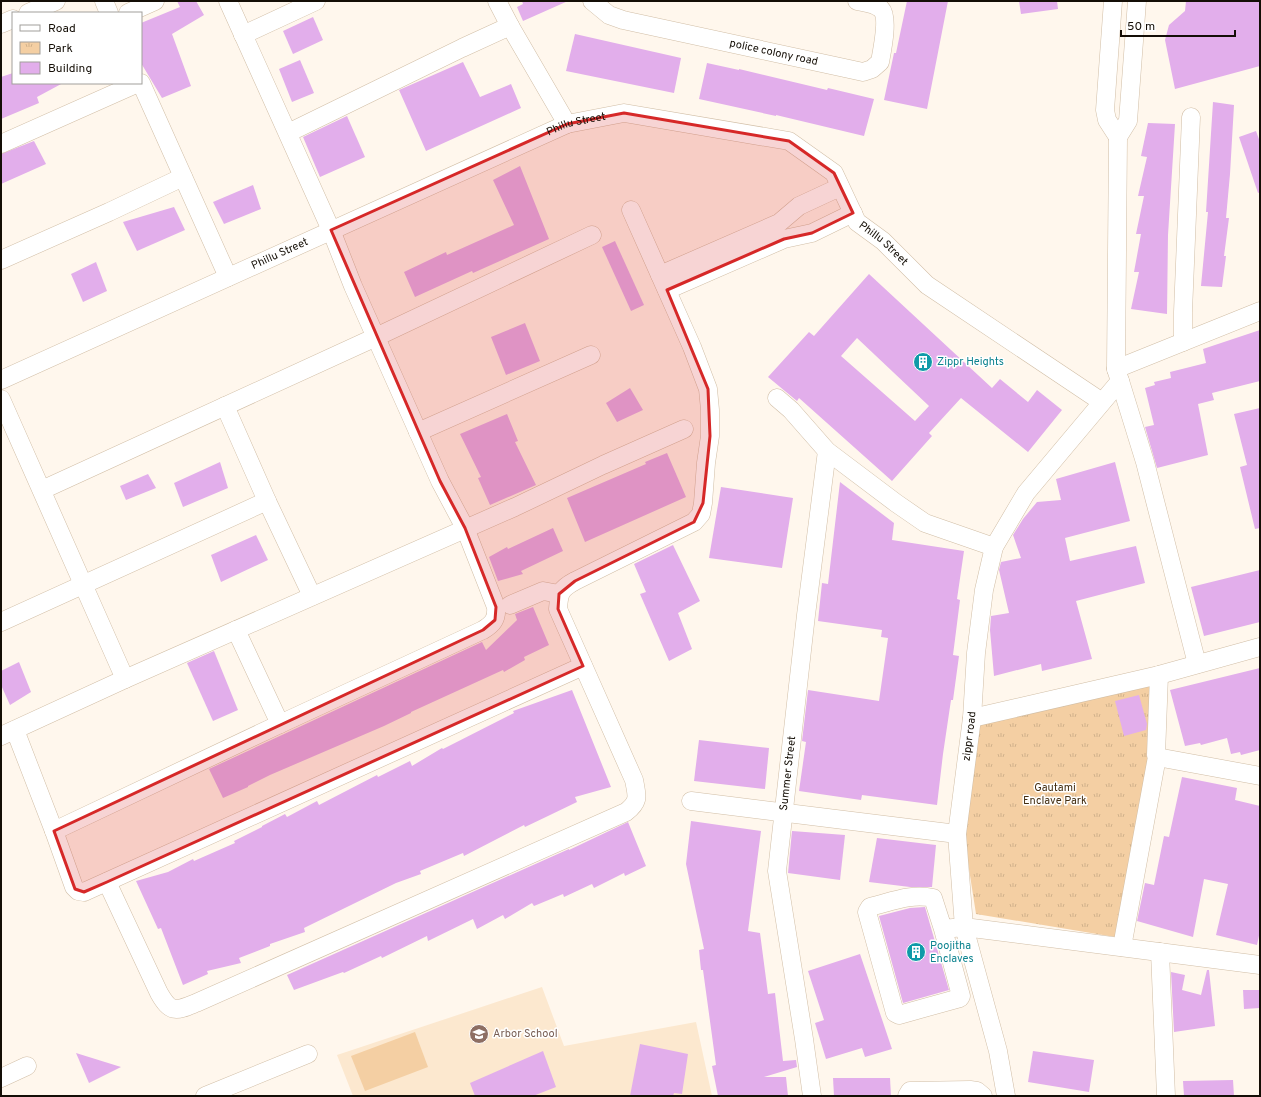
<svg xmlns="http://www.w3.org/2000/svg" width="1261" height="1097" viewBox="0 0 1261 1097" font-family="Overpass,sans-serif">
<defs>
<pattern id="park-tufts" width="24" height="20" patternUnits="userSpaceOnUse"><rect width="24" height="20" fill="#f4cfa3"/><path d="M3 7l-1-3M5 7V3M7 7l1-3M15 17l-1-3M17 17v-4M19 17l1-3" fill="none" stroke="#d0b18b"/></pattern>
</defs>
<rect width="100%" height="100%" fill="#fff7ed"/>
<polygon fill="#fce8cf" points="542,987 564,1046 696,1022 712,1096 353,1096 337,1055"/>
<polygon fill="url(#park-tufts)" points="1153,684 1150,754 1115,937 976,914 964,837 977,723"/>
<polygon fill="#f4cfa3" points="415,1032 428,1067 365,1091 351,1056"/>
<g fill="#e2aeeb" fill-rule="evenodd">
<polygon points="177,1 196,1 204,15 172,34 191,86 162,98 141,63 141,23 180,7"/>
<polygon points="522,1 568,1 523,21 517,7 523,4"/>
<polygon points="907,1 948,1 927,109 884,100 894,53 896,53"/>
<polygon points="1019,1 1057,1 1058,9 1021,14"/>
<polygon points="1186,1 1260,1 1260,66 1175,89 1165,40 1169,25 1185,11"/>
<polygon points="313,17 323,40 293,54 283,31"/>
<polygon points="575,34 681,58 674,93 566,71"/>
<polygon points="300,60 314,93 292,102 279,69"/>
<polygon points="463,62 480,97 511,84 521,108 426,151 399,90"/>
<polygon points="707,63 739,70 739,69 827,90 828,88 874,99 864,136 776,115 776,116 699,99"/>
<polygon points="13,73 13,83 63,83 37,97 39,103 1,119 1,77"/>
<polygon points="1213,102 1234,105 1230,174 1226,218 1229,218 1224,256 1226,256 1222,287 1201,286 1208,212 1206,212"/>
<polygon points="347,116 365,157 320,177 303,137"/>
<polygon points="1148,123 1175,124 1168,235 1167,314 1131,309 1139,272 1134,272 1141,234 1136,234 1144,196 1138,196 1147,157 1141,156"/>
<polygon points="1256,131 1260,142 1260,192 1258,193 1239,137"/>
<polygon points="34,141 46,164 1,184 1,154"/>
<polygon points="520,166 549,239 473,273 472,271 415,297 404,272 446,252 447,255 514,225 493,180"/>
<polygon points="253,185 261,209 224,224 213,202"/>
<polygon points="174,207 185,230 137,251 123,222"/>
<polygon points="615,241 644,305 631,311 602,247"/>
<polygon points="96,262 107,291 83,302 71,274"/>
<path d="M869 274 992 388 1000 379 1028 402 1037 390 1062 410 1028 452 961 398 929 433 932 436 892 481 799 398 797 401 768 377 809 332 814 336ZM857 338 929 406 915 421 841 356Z"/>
<polygon points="525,323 540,361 506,375 491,337"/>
<polygon points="1260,330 1260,381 1212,393 1214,400 1198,404 1208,455 1157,468 1145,427 1154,425 1145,388 1155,385 1154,382 1171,378 1170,372 1206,363 1203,349"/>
<polygon points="630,388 643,410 617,422 606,403"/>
<polygon points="1260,408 1260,528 1255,529 1240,467 1247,465 1234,414"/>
<polygon points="507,414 518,441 515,442 536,485 490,505 478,478 481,477 460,434"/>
<polygon points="667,453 686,497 585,542 567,498 646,464 645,462"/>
<polygon points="220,462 228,488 183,507 174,483"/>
<polygon points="1115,462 1130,521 1065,538 1070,561 1136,546 1145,583 1076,601 1092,659 1042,671 1041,664 994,676 990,630 991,616 1009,613 999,570 1001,562 1021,558 1013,535 1023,519 1037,502 1061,500 1056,479"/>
<polygon points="148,474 156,488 126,500 120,486"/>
<polygon points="840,482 894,523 892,540 964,551 957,599 960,600 953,655 959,656 953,700 951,700 943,754 937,805 862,795 861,800 799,791 806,742 802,741 808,690 879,701 888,638 881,637 882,630 818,621 822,583 828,584"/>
<polygon points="721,487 793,498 782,568 709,558"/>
<polygon points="553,528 563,551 521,571 523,574 498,581 489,557 507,547 508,549"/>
<polygon points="256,535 268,560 221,582 211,555"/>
<polygon points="673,545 700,601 678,613 692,649 669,661 640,594 646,592 634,564"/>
<polygon points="1260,570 1260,622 1204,636 1191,587"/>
<polygon points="533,607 549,645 524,657 525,660 504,672 503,670 411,712 411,713 384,726 270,775 248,786 248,787 223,798 209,769 482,642 486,650 517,620 515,614"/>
<polygon points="214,651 238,710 213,721 187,663"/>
<polygon points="19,662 31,692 10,705 1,685 1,671"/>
<polygon points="1260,668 1260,750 1241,755 1240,752 1231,754 1227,738 1201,745 1200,743 1185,746 1170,690"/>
<polygon points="572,690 611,787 575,797 577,802 548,816 525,827 524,825 464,856 463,853 420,871 421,874 396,883 304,928 305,932 270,944 270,946 239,958 241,963 207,971 208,974 183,985 161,928 158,929 136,881 168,872 193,859 194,861 235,843 234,841 262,827 262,826 285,814 287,817 317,801 319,805 377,775 378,777 410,761 412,766 442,748 443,749 514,713 513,711"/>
<polygon points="1139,695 1147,724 1146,730 1124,736 1115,701"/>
<polygon points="699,740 769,748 765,789 694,781"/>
<polygon points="1182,777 1237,788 1235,800 1260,806 1260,931 1257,945 1216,935 1228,884 1204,879 1193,937 1137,921 1145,883 1154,885 1164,836 1169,837"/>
<polygon points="691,821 761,831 748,931 760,933 768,994 775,993 783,1061 796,1060 797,1067 764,1077 786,1077 788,1096 718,1096 712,1066 716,1065 703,970 701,970 699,950 704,949 686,864"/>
<polygon points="628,822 646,866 625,876 624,873 594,888 592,884 564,897 563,894 534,906 532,903 505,919 503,915 477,929 473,919 428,941 427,936 382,958 381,956 344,973 343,972 294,990 287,975 569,849 569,850"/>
<polygon points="792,831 845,835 840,880 788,873"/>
<polygon points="877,838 936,845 932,887 910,887 869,882"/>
<polygon points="925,907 949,990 903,1003 879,916 910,908"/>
<polygon points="860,954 892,1049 865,1057 862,1048 826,1059 815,1023 824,1020 808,971"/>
<polygon points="1207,970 1209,970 1215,1026 1174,1032 1171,972 1185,975 1182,990 1201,995"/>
<polygon points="1243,990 1260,990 1260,1008 1244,1009"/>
<polygon points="640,1044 688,1054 682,1094 674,1093 673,1096 630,1096"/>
<polygon points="543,1051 556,1087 533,1096 475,1096 470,1083"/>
<polygon points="1033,1051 1094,1060 1089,1092 1028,1082"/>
<polygon points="76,1053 121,1067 89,1083"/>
<polygon points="833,1078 890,1078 891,1096 834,1096"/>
<polygon points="1233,1080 1234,1096 1184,1096 1183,1081"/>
</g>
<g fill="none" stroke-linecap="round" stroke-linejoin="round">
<g stroke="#d1bea6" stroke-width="19">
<g id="minor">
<polyline points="104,1 109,13"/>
<polyline points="497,1 510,26"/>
<path id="s1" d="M592 1 609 15 623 20 863 72 872 69 880 62C882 51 889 17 881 9 874 3 866 3 857 1"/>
<polyline points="1113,1 1105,110 1107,120 1118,137"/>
<polyline points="28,13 56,1"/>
<polyline points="128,13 155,1"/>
<polyline points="1,24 13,19"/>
<polyline points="243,35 316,1"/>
<polyline points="141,83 228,277"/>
<polyline points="288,133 462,48 510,26 567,124"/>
<polyline points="1,144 138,83"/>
<polyline points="1,260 109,212 183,177"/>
<polyline points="660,275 779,223 799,206 840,187"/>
<polyline points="667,290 784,239 812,233 853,213"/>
<polyline points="1183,342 1183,312 1191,117"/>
<polyline points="1116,369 1118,137 1128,121 1137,1"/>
<path id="s2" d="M1 380 567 124 624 113 789 141 834 173 857 222 883 241 927 285 1102 402"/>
<polyline points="1120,381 1145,462 1197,664"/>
<polyline points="777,398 791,410 827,451 896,503 925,523 994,547"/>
<polyline points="1,399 125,679"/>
<polyline points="418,432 591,355"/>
<polyline points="42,490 376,337 592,235"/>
<polyline points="267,501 312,596"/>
<polyline points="510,605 543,591 559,594"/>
<polyline points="1,622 267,501 225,406"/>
<polyline points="236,630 280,724"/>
<polyline points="972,718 1159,675 1260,647"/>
<polyline points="15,730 54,831 74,887 78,891 84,892 583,666"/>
<polyline points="1,736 125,679 515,507 603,465 684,429"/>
<polyline points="1157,757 1260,776"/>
<polyline points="691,801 957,834"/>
<path d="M54 831 280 724 483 630C493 624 497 619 496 607L465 528 440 481 353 286 331 230 228 1"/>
<path d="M107 882 159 993C171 1014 176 1011 196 1003L626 812C640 801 637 796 634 780L558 609C559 593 560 589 575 581L694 522 701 514 703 503 706 463 710 436V410L708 389 692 347 631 210"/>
<path d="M943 929 933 898C911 893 891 902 870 907L867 912 895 1013 899 1015 960 998 961 996 943 929 964 927 1260 965"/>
<polyline points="1122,947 1157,757 1156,755 1159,675"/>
<polyline points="1160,952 1166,1096"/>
<polyline points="1,1078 27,1066"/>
<polyline points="205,1096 308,1054"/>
<path id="s3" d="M812 1096 804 1039 777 871 806 615 827 451"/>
<polyline points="907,1096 910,1091 970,1090 977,1091 983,1096"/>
<path id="s4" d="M1006 1096 998 1051 964 927 957 834 972 718 976 653 984 590 994 547 1026 493 1120 381 1116 369 1260 311"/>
</g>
</g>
<use href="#minor" stroke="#fff" stroke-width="18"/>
</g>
<path fill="#d62828" fill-opacity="0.2" stroke="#d62828" stroke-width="3" stroke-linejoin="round" d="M624 113 789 141 834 173 853 213 812 233 784 239 667 290 708 389 710 436 703 503 694 522 575 581 559 594 558 609 583 666 107 882 84 892 75 889 54 831 483 630 495 620 496 607 465 528 440 481 331 230 567 124Z"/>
<defs>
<g id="building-disc" transform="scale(1)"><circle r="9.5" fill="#0f9aa8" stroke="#fff"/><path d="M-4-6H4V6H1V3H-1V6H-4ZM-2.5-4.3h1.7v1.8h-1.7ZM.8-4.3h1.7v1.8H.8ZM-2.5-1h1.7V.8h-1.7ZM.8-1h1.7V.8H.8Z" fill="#fff"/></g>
<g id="school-disc" transform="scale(1)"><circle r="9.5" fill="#8d6e63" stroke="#fff"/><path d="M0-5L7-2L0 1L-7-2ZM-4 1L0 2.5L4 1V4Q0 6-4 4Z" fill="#fff"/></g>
</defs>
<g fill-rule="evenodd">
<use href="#building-disc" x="923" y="362"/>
<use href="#building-disc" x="916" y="952"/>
<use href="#school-disc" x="479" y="1034"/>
</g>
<g text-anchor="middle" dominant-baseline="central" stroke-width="3" stroke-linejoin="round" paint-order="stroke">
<g font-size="11" fill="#140e06" stroke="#fff">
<text stroke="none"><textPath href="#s1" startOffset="191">police colony road</textPath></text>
<text stroke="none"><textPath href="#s2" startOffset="630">Phillu Street</textPath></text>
<text stroke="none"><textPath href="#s2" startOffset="990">Phillu Street</textPath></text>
<text stroke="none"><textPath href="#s2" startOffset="306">Phillu Street</textPath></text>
<text stroke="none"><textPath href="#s4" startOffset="366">zippr road</textPath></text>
<text stroke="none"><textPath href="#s3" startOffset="326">Summer Street</textPath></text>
</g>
<g font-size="11" fill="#0d838f" stroke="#fff" text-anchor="start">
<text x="937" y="362">Zippr Heights</text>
<text x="930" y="946">Poojitha<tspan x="930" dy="13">Enclaves</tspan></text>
</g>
<g font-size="11" fill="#422d10" stroke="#fff">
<text x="1055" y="788">Gautami<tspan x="1055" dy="13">Enclave Park</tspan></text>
</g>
<g font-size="11" fill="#785e54" stroke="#fff" text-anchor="start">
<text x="493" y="1034">Arbor School</text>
</g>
</g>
<rect width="1261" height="1097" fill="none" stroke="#140e06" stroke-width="4"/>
<rect x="12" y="12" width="130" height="72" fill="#ffffff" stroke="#a19f9b"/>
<rect x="20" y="25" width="20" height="6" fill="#ffffff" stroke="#a19f9b"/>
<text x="48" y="32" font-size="12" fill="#140e06">Road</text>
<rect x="20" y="42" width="20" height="12" fill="url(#park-tufts)" stroke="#a19f9b"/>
<text x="48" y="52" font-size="12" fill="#140e06">Park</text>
<rect x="20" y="62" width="20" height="12" fill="#e2aeeb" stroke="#a19f9b"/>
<text x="48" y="72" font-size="12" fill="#140e06">Building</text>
<path d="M1121 30v6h114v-6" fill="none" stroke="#140e06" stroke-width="2"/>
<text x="1127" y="30" font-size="12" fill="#140e06" stroke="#ffffff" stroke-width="3" paint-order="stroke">50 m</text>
</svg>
